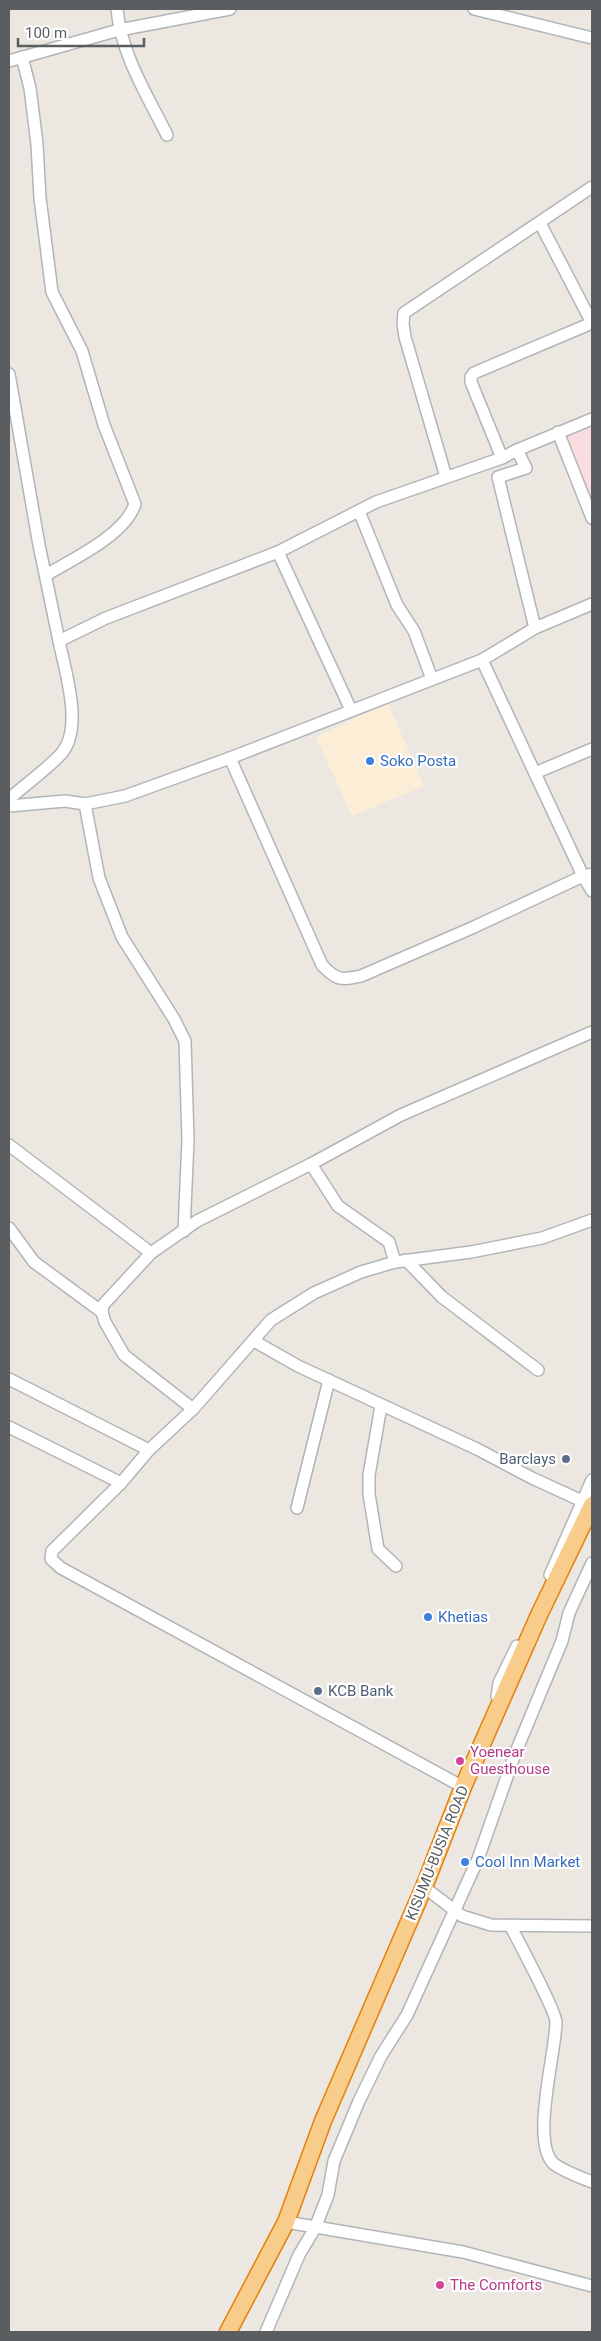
<svg xmlns="http://www.w3.org/2000/svg" width="601" height="2341" viewBox="0 0 601 2341" font-family="Roboto,sans-serif">
<rect width="100%" height="100%" fill="#ece8e1"/>
<polygon fill="#fceed6" points="388,703 424,786 352,816 316,737"/>
<polygon fill="#faddde" points="592,425 592,529 553,442"/>
<g fill="none" stroke-linecap="round" stroke-linejoin="round">
<g stroke="#b2b5b8" stroke-width="14">
<g id="minor">
<path d="M117 9C121 54 147 95 167 135"/>
<polyline points="474,9 592,38"/>
<path d="M22 57 30 88 37 144 40 198 52 292 82 351 104 425 135 504C125 535 73 559 46 575"/>
<polyline points="9,61 119,30 230,9"/>
<polyline points="540,223 592,323"/>
<polyline points="9,374 39,545 59,641"/>
<polyline points="558,432 592,518"/>
<polyline points="517,450 526,468 498,477 535,628"/>
<polyline points="502,458 471,382 471,377 474,373 592,323"/>
<polyline points="446,477 405,337 403,324 404,313 592,187"/>
<polyline points="359,511 397,605 414,631 432,679"/>
<polyline points="278,552 351,710"/>
<polyline points="482,660 583,876 592,891"/>
<path d="M230 758 322 965C337 981 341 980 361 976L474 927 583 876 592 874"/>
<polyline points="535,773 592,749"/>
<path d="M9 799C26 784 46 770 61 754 84 728 65 671 59 641L106 618 278 552 376 502 502 458 517 450 592 419"/>
<polyline points="85,804 99,878 122,937 174,1019 185,1041 188,1140 184,1231"/>
<polyline points="9,806 65,801 85,804 125,796 230,758 482,660 535,628 592,604"/>
<polyline points="9,1145 151,1253"/>
<polyline points="311,1164 338,1206 389,1242 395,1262"/>
<polyline points="9,1228 34,1262 102,1312"/>
<polyline points="406,1260 442,1297 538,1370"/>
<polyline points="254,1341 298,1366 477,1449 532,1478 582,1501"/>
<polyline points="9,1379 149,1450"/>
<polyline points="381,1406 369,1475 369,1494 378,1549 396,1566"/>
<polyline points="193,1409 124,1355 105,1322 102,1312 103,1305 151,1253 197,1221 311,1164 401,1115 592,1032"/>
<polyline points="9,1427 121,1483"/>
<polyline points="297,1508 329,1380"/>
<polyline points="550,1575 592,1480"/>
<polyline points="501,1699 497,1696 499,1683 517,1646"/>
<polyline points="463,1787 61,1568 51,1559 52,1551 121,1483 149,1450 193,1409 271,1320 314,1293 361,1272 395,1262 471,1252 542,1238 592,1220"/>
<polyline points="424,1887 462,1916 491,1925 592,1926"/>
<path d="M512 1929C519 1942 556 2012 556 2022 556 2052 530 2143 554 2164 565 2172 580 2177 592 2182"/>
<polyline points="286,2222 463,2252 592,2286"/>
<polyline points="266,2332 299,2255 315,2228 328,2195 334,2161 359,2101 381,2056 407,2015 478,1859 515,1754 562,1641 569,1613 592,1563"/>
</g>
</g>
<g stroke="#e48009" stroke-width="19">
<polyline id="highway" points="228,2332 286,2222 323,2121 424,1887 463,1787 539,1615 592,1505"/>
</g>
<use href="#minor" stroke="#fff" stroke-width="11"/>
<use href="#highway" stroke="#f8cd8c" stroke-width="16"/>
</g>
<g fill="#3f7fe0" stroke="#fff" stroke-width="2">
<circle cx="370" cy="761" r="5"/>
<circle cx="428" cy="1617" r="5"/>
<circle cx="465" cy="1862" r="5"/>
</g>
<g fill="#5c6f8a" stroke="#fff" stroke-width="2">
<circle cx="566" cy="1459" r="5"/>
<circle cx="318" cy="1691" r="5"/>
</g>
<g fill="#d1479c" stroke="#fff" stroke-width="2">
<circle cx="460" cy="1761" r="5"/>
<circle cx="440" cy="2285" r="5"/>
</g>
<g text-anchor="middle" dominant-baseline="central" stroke-width="4.5" stroke-linejoin="round" paint-order="stroke">
<g font-size="15" fill="#366cbe" stroke="#fff" text-anchor="start">
<text x="380" y="761">Soko Posta</text>
<text x="438" y="1617">Khetias</text>
<text x="475" y="1862">Cool Inn Market</text>
</g>
<g font-size="15" fill="#4e5e75" stroke="#fff" text-anchor="end">
<text x="556" y="1459">Barclays</text>
<text x="328" y="1691" text-anchor="start">KCB Bank</text>
</g>
<g font-size="15" fill="#b23c85" stroke="#fff" text-anchor="start">
<text x="470" y="1752">Yoenear<tspan x="470" dy="17">Guesthouse</tspan></text>
<text x="450" y="2285">The Comforts</text>
</g>
<g font-size="15" fill="#5a5e61" stroke="#fff">
<text transform="translate(437 1853) rotate(-68)">KISUMU-BUSIA ROAD</text>
</g>
</g>
<rect width="601" height="2341" fill="none" stroke="#5a5e61" stroke-width="20"/>
<path d="M18 38v8h126v-8" fill="none" stroke="#5a5e61" stroke-width="2.5"/>
<text x="25" y="38" font-size="15" fill="#5a5e61" stroke="#ffffff" stroke-width="4" paint-order="stroke">100 m</text>
</svg>
